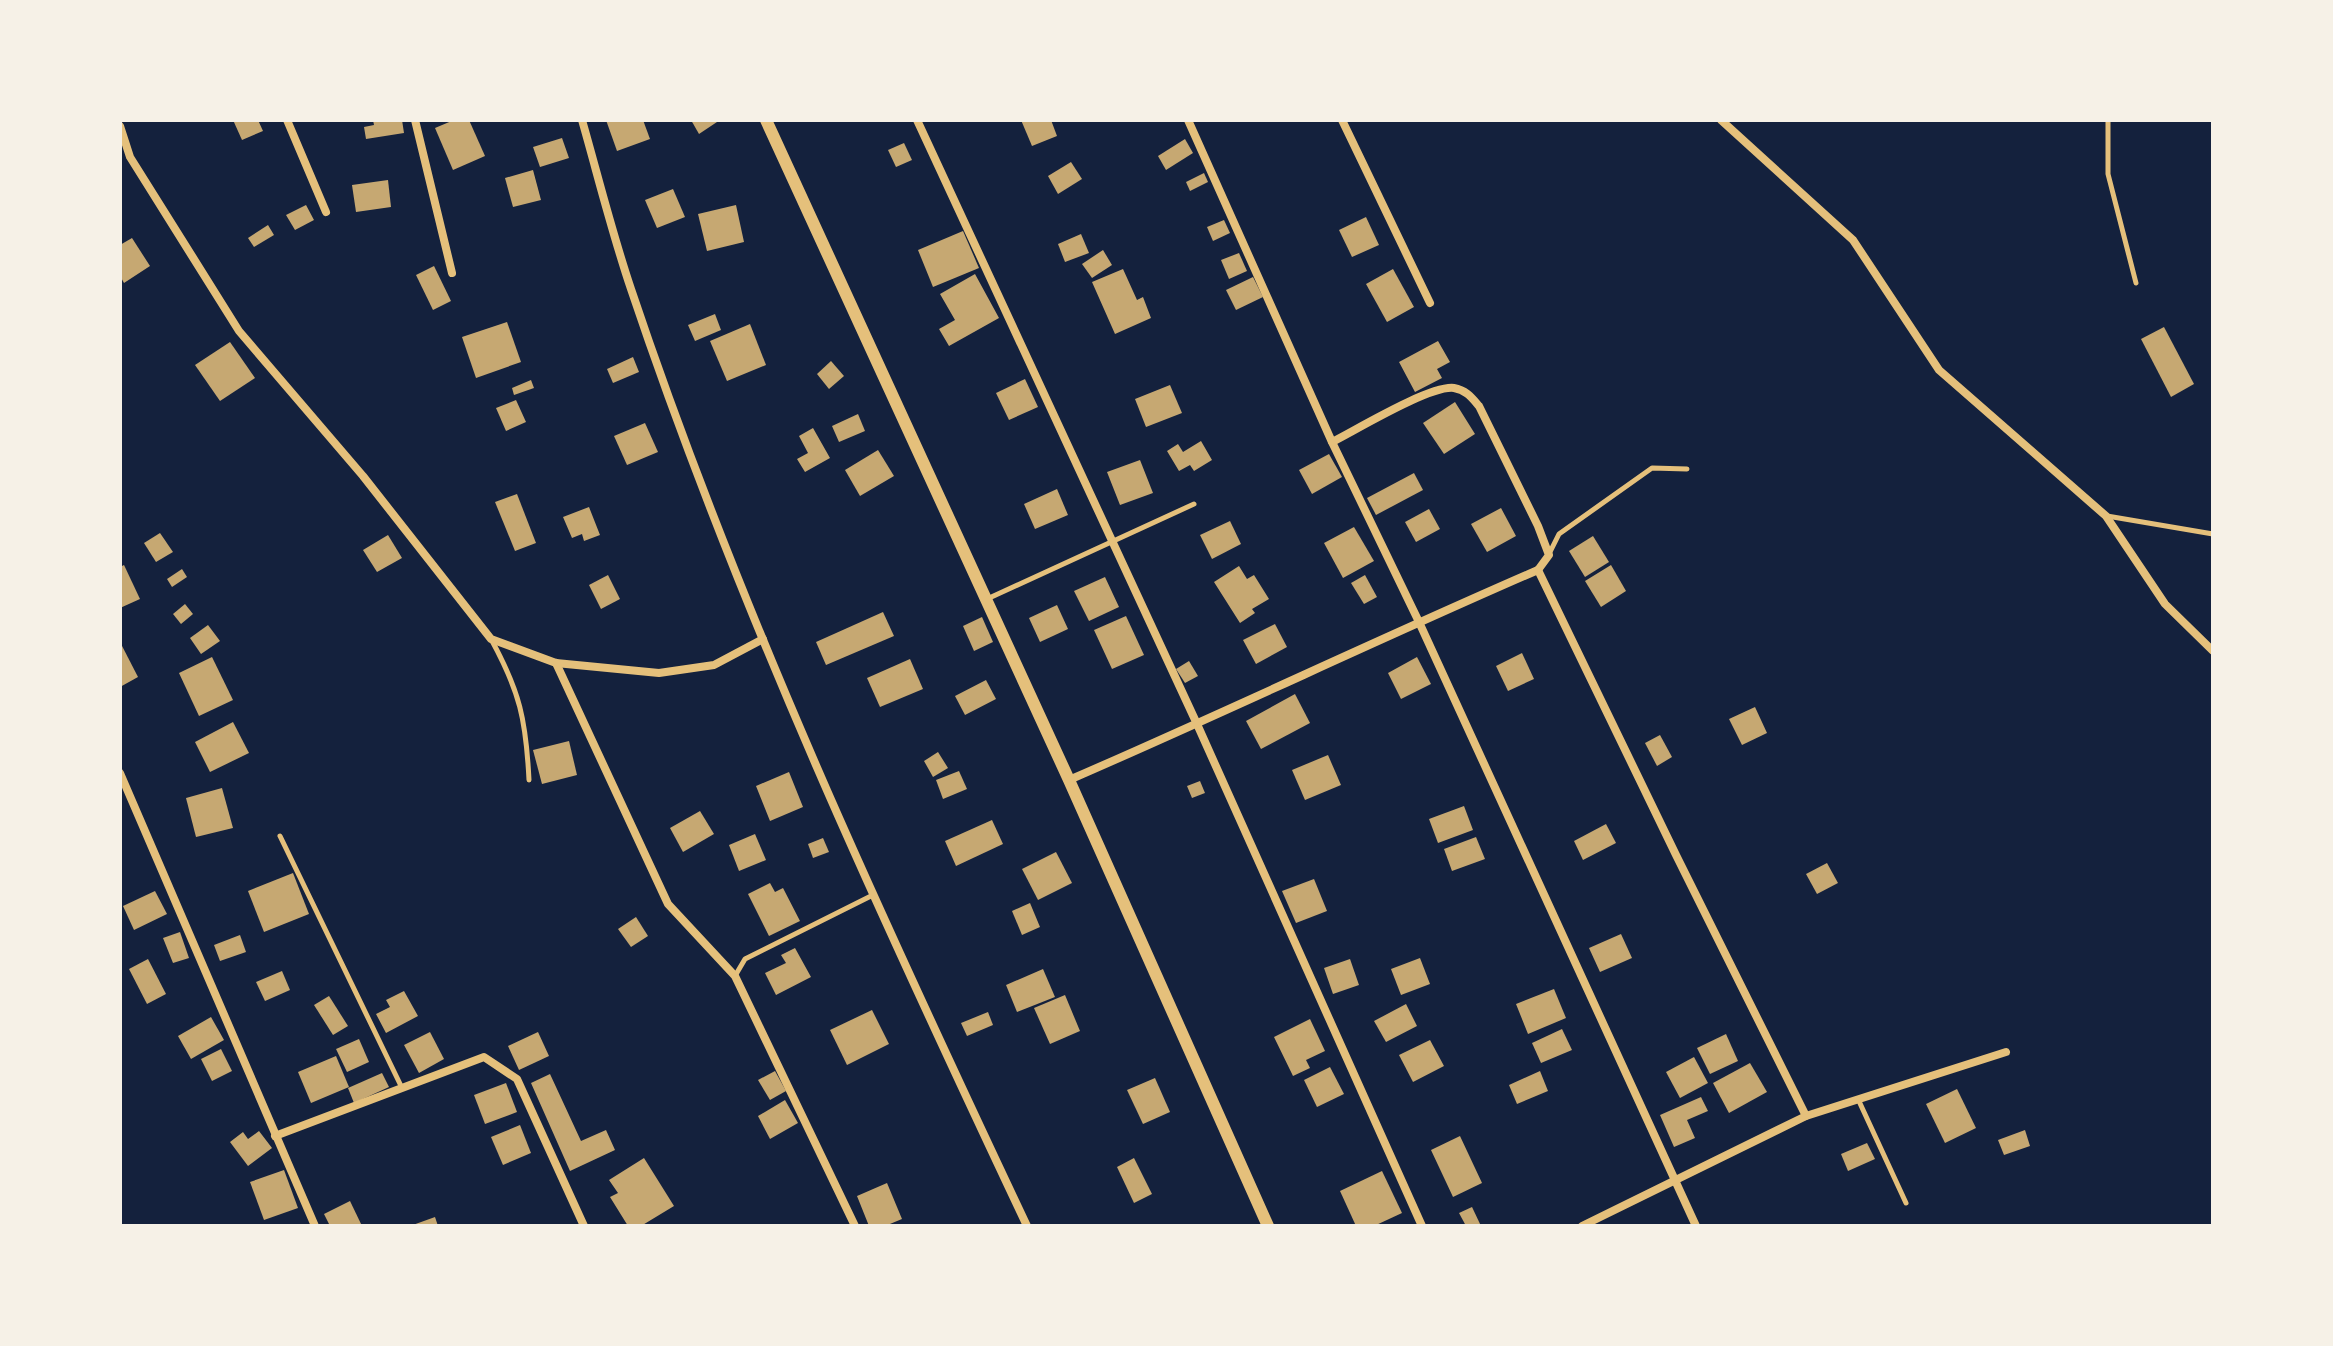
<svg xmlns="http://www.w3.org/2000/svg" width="2333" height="1346" viewBox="0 0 2333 1346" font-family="Cabin,sans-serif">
<rect width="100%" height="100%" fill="#14213d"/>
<g fill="#c6a872">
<polygon points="233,120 258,120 263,131 242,140"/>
<polygon points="373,120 402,120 404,133 366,139 364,127 374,125"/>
<polygon points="454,120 469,120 485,156 453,170 435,128"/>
<polygon points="606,120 643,120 650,139 617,151"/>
<polygon points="691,120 720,120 699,134"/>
<polygon points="1021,120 1051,120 1057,136 1032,146"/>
<polygon points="562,138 569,158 540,167 533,147"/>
<polygon points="1185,139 1193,153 1166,170 1158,156"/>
<polygon points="904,143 912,160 896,167 888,150"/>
<polygon points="1071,162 1082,179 1058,194 1048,176"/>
<polygon points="533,170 541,200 513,207 505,178"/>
<polygon points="1204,173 1208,182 1190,191 1186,182"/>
<polygon points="388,180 391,207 356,212 352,185"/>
<polygon points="673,189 685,217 657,228 645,200"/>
<polygon points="306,205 314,220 295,230 286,215"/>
<polygon points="736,205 744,242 707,251 698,214"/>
<polygon points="1366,217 1379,245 1352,257 1339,230"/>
<polygon points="1224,220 1230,233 1213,241 1207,227"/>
<polygon points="268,225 274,235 254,247 248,238"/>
<polygon points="963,231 979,268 933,287 918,250"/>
<polygon points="1081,234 1089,253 1065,262 1058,244"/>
<polygon points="132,238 150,266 124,283 120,276 120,245"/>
<polygon points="1103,250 1112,265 1092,278 1082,264"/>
<polygon points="1239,253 1247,271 1229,279 1221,260"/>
<polygon points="434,266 451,301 433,310 416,275"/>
<polygon points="1123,269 1137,300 1143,297 1151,318 1115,334 1092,282"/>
<polygon points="1393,269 1414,307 1387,322 1366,284"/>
<polygon points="975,274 999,318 949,346 939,329 955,320 940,294"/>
<polygon points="1253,277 1263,297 1236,310 1226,290"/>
<polygon points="715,314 721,330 695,341 688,325"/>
<polygon points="507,322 521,362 476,378 462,337"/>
<polygon points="750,324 766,365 727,381 710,341"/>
<polygon points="2164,327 2194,384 2171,397 2141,339"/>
<polygon points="1438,341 1450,362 1437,369 1442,378 1415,392 1399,362"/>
<polygon points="230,342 255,378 220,401 195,365"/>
<polygon points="633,357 639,372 613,383 607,369"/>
<polygon points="831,361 844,376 829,389 817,374"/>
<polygon points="1025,379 1038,407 1009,420 996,393"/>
<polygon points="531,380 534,388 514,395 512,388"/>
<polygon points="1170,385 1182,413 1146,427 1135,399"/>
<polygon points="516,400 526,422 506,431 496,408"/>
<polygon points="1455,402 1475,434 1444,454 1423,423"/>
<polygon points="858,414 865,431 839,442 832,426"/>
<polygon points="645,423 658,452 627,465 614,436"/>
<polygon points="813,428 830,458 805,472 797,459 808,453 799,436"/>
<polygon points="1201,441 1212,460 1194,471 1190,465 1179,471 1167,451 1178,444 1183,452"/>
<polygon points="878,450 894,476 860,496 845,470"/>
<polygon points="1329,454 1342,477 1312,494 1299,470"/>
<polygon points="1140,460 1153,493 1120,505 1107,472"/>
<polygon points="1414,473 1423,490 1376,515 1367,498"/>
<polygon points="1057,489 1068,515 1035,529 1024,504"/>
<polygon points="517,494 536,543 515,551 495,502"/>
<polygon points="589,507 600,535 584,541 582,534 572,538 563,517"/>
<polygon points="1501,508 1516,536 1487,552 1471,524"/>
<polygon points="1429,509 1440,529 1416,542 1405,522"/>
<polygon points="1230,521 1241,544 1212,559 1200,535"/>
<polygon points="1354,527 1374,561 1343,578 1324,543"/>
<polygon points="160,533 173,552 156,562 144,543"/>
<polygon points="388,535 402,558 377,572 363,550"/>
<polygon points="1593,536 1609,562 1585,577 1569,551"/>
<polygon points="124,565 140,599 120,608 120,567"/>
<polygon points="1611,565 1626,591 1601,607 1585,581"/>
<polygon points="1239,566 1247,579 1254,575 1269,599 1252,609 1255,613 1240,623 1214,582"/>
<polygon points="182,569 187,577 172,587 167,579"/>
<polygon points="608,575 620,599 601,609 589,585"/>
<polygon points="1365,575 1377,597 1364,604 1351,583"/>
<polygon points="1105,577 1119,607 1089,621 1074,591"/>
<polygon points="185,604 193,614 181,624 173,614"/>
<polygon points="1057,605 1068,629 1040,642 1029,618"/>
<polygon points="883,612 894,636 826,665 816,642"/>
<polygon points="1126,616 1144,655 1112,669 1094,630"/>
<polygon points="982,617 993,642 974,651 963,626"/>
<polygon points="1275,624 1287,647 1256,664 1243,640"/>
<polygon points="208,625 220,641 201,654 190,638"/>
<polygon points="120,642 138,677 120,687"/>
<polygon points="1522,653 1534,679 1508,691 1496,666"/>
<polygon points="212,657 233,700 199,716 179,673"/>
<polygon points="1417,657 1431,684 1401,699 1388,673"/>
<polygon points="910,659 923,689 880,707 867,678"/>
<polygon points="1189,661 1198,676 1185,683 1176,669"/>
<polygon points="986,680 996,699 965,715 955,696"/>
<polygon points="1295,694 1310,723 1261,749 1246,721"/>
<polygon points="1755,707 1767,733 1742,745 1729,719"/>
<polygon points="233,722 249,753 210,772 195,742"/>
<polygon points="1660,735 1672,757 1657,766 1645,743"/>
<polygon points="569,741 577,775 542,784 533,750"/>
<polygon points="938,752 948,768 933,777 924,761"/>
<polygon points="1328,755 1341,785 1305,800 1292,770"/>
<polygon points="959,771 967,789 943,799 936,780"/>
<polygon points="789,772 803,807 770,821 756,786"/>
<polygon points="1200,781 1205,793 1192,798 1187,786"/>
<polygon points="222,788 233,828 196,837 186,798"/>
<polygon points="1464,806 1473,830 1438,843 1429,819"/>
<polygon points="700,811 714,834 683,852 670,828"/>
<polygon points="992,820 1003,844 956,866 945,841"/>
<polygon points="1606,824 1616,843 1583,860 1574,841"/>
<polygon points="755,834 766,860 739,871 729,845"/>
<polygon points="1476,837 1485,859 1452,871 1444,849"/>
<polygon points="823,838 829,852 813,858 808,844"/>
<polygon points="1056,852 1072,883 1038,900 1022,869"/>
<polygon points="1827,863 1838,883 1817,894 1806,874"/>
<polygon points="293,873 309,914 264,932 248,891"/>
<polygon points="1314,879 1327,911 1296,923 1282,891"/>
<polygon points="770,883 775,892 783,888 800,921 769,936 748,894"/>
<polygon points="155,891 167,914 134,930 123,906"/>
<polygon points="1030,903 1040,927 1022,935 1012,911"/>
<polygon points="636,917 648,936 631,947 618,929"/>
<polygon points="180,932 189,958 173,963 163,938"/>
<polygon points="1621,934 1632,958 1600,972 1589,948"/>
<polygon points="240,935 246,952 220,961 214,945"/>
<polygon points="795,948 811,977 776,995 765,973 786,963 781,955"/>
<polygon points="1420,958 1430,984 1401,995 1391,969"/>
<polygon points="148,959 166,994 147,1004 129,969"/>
<polygon points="1350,959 1359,985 1333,994 1324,968"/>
<polygon points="1043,969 1055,997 1017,1012 1006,985"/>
<polygon points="282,971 290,990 265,1001 256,982"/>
<polygon points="1554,989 1566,1018 1528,1034 1516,1004"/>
<polygon points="404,991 418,1016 386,1033 376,1014 390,1007 386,1000"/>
<polygon points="1065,995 1080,1031 1050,1044 1034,1008"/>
<polygon points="329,996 348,1026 333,1035 314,1005"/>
<polygon points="1406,1004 1417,1026 1386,1042 1374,1021"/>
<polygon points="872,1010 889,1044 847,1065 830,1030"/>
<polygon points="988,1012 993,1025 967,1036 961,1023"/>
<polygon points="211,1017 224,1040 191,1059 178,1036"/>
<polygon points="1310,1019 1325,1051 1306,1060 1310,1068 1293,1076 1274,1037"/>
<polygon points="1562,1029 1572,1050 1541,1063 1532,1043"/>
<polygon points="430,1032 444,1059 419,1073 404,1045"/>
<polygon points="538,1032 549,1056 519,1070 508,1046"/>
<polygon points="1726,1034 1738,1061 1710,1074 1697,1048"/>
<polygon points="359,1039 369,1062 347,1072 336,1049"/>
<polygon points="1430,1040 1444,1066 1413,1082 1399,1055"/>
<polygon points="221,1049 232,1071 212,1081 201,1059"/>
<polygon points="336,1056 349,1087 311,1103 298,1072"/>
<polygon points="1694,1057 1708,1083 1680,1098 1666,1072"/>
<polygon points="1750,1063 1767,1092 1729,1113 1713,1083"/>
<polygon points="1330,1067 1344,1094 1317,1107 1304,1080"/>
<polygon points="775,1071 786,1091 770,1100 758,1080"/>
<polygon points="1540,1071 1548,1091 1517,1104 1509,1085"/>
<polygon points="382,1073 389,1087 354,1103 348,1088"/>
<polygon points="550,1074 581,1141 606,1130 615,1150 570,1171 531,1083"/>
<polygon points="1155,1078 1170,1112 1143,1124 1127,1090"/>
<polygon points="506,1083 517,1112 485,1124 474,1095"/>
<polygon points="1957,1089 1976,1128 1945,1143 1926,1104"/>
<polygon points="1701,1097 1708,1111 1687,1120 1695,1138 1674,1147 1660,1115"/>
<polygon points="785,1100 798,1123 770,1139 758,1116"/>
<polygon points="520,1125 531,1153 503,1165 491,1137"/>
<polygon points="2025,1130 2030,1146 2004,1155 1998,1140"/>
<polygon points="259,1131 272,1148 248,1166 230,1142 243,1132 248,1139"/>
<polygon points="1460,1136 1482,1183 1453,1197 1431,1150"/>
<polygon points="1867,1143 1875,1159 1848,1171 1841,1154"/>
<polygon points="644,1158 674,1206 641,1226 628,1226 610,1197 618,1193 609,1180"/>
<polygon points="1134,1158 1152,1194 1134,1203 1117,1167"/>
<polygon points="284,1170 298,1208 264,1220 250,1182"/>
<polygon points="1382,1171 1402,1213 1374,1226 1356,1226 1340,1191"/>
<polygon points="887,1183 902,1219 885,1226 869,1226 857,1196"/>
<polygon points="350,1201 362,1226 330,1226 324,1214"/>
<polygon points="1472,1207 1481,1226 1466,1226 1459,1213"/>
<polygon points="435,1217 438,1226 410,1226"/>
</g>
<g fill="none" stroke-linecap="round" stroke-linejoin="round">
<g stroke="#e5c07b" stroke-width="5">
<polyline points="2108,120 2108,174 2136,283"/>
<polyline points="2107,516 2213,534"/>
<polyline points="1549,554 1559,534 1652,468 1687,469"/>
<polyline points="987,599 1194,504"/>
<path d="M491 639C520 692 526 720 529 780"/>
<polyline points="280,836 402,1088"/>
<polyline points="735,976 745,959 873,895"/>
<polyline points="1858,1099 1906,1203"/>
</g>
<g stroke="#e5c07b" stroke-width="8">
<polyline points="287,120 326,212"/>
<polyline points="415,120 452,273"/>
<path d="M582 120C598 176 612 233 631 289 739 611 882 919 1027 1226"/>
<polyline points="917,120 1197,724 1422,1226"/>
<polyline points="1188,120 1332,442 1419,622 1696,1226"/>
<polyline points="1342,120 1430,303"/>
<polyline points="1721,120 1853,240 1939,370 2106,516 2165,604 2213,651"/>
<polyline points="120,126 130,157 239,331 363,476 491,639 556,663 659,673 714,665 763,639"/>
<path d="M1332 442C1356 430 1430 385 1454 388 1466 390 1472 398 1479 406L1538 526 1549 555 1538 570"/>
<polyline points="1538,570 1676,855 1806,1116"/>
<polyline points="556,663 668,904 735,976 855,1226"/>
<polyline points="120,773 315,1226"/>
<path d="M1069 780C1226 712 1381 638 1538 570"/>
<polyline points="275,1136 484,1057 517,1079 584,1226"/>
<polyline points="1582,1226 1806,1116 2006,1052"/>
</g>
<polyline stroke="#e5c07b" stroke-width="12" points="766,120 1069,780 1268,1226"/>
</g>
<rect width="2333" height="1346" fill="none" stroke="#f6f1e7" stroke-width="244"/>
</svg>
